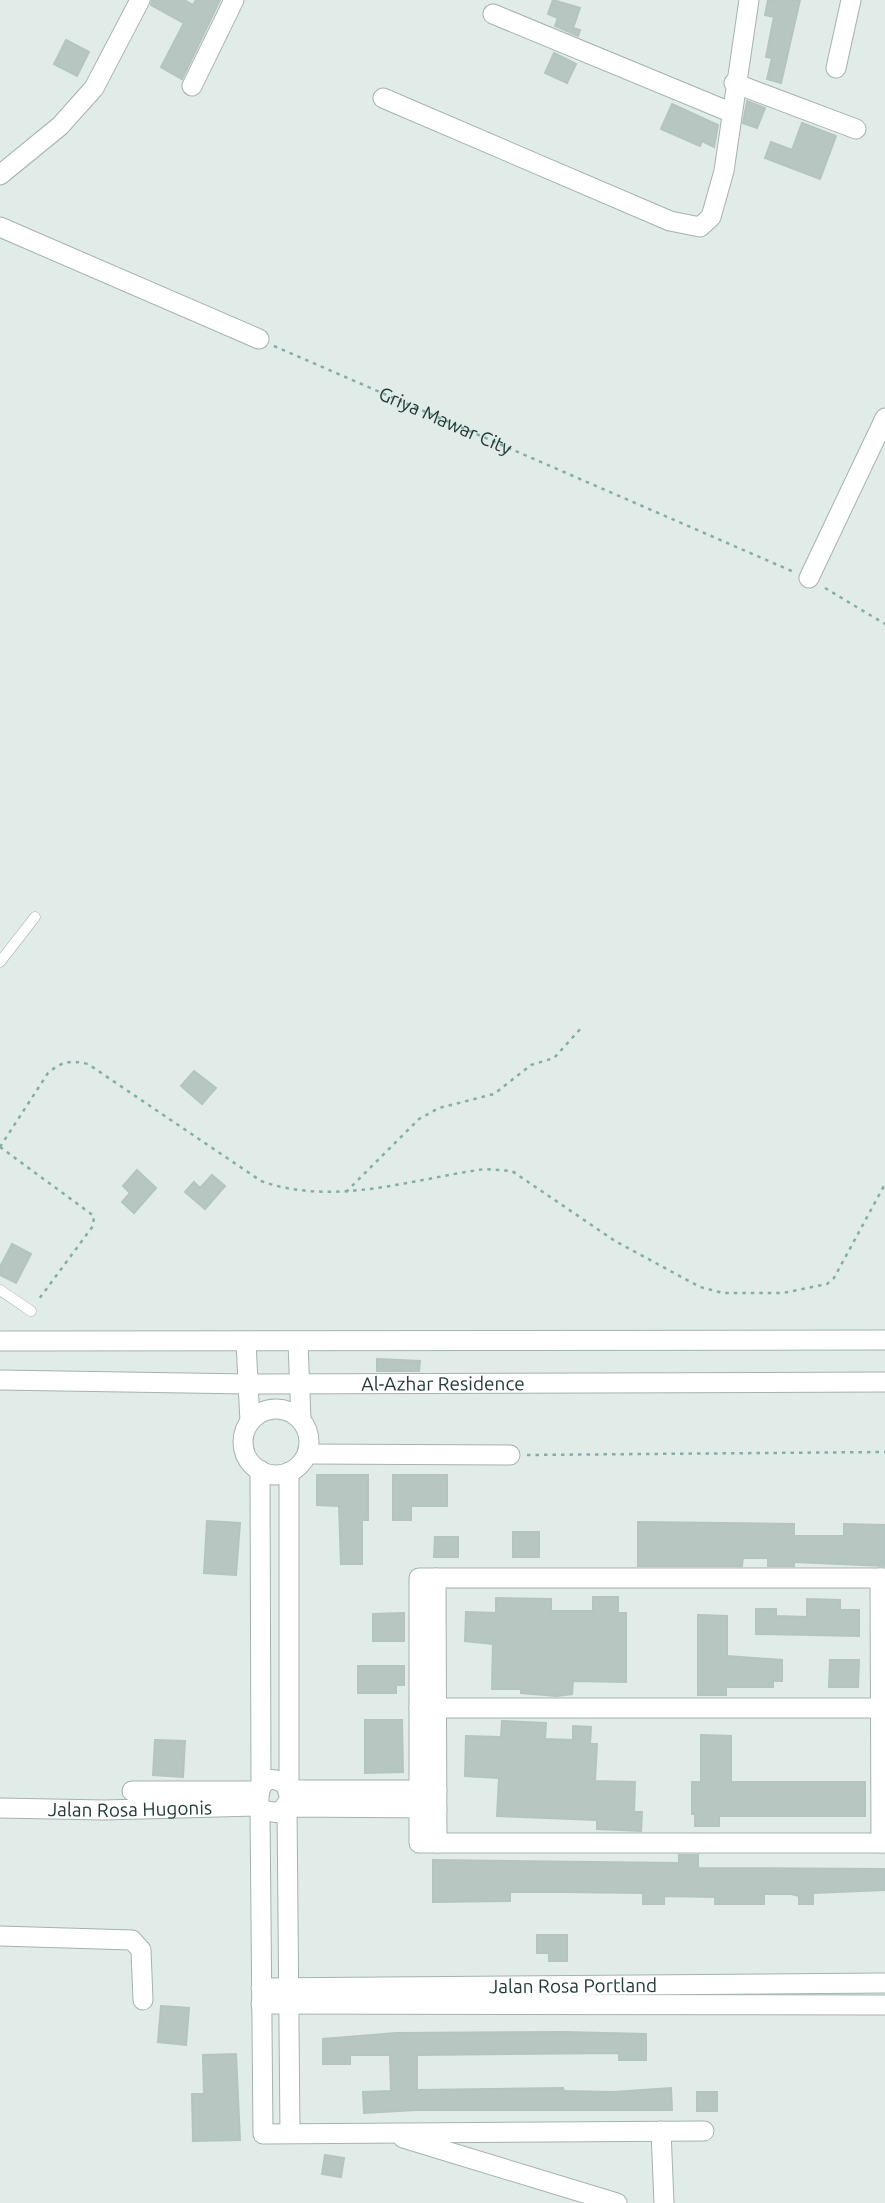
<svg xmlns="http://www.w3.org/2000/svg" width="885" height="2203" viewBox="0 0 885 2203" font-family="Ubuntu,sans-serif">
<rect width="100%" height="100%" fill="#e1ebe8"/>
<g fill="#b7c6c1" stroke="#b4c4c0" stroke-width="2">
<polygon points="152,0 184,0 193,5 196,0 220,0 182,79 161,67 184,23 151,5"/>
<polygon points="553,0 580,8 573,28 580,30 578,36 555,26 558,18 548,14"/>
<polygon points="768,0 800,0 781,83 767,79 772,58 766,57 774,17 765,15"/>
<polygon points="66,40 89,52 77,76 54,64"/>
<polygon points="554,53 576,64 567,83 545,73"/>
<polygon points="747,101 765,108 757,128 743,123"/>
<polygon points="672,104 718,125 714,147 702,141 700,146 661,129"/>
<polygon points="802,123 836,136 820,179 765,158 771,142 792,150"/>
<polygon points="194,1071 216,1088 202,1104 181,1086"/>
<polygon points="137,1170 156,1188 134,1213 122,1202 130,1193 123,1186"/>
<polygon points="212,1175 225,1186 205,1209 185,1192 194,1182 200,1188"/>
<polygon points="12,1244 31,1254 16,1283 0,1275 0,1267"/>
<polygon points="377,1359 420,1361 419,1371 377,1371"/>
<polygon points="317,1475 368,1475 368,1520 362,1520 362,1564 341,1564 339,1506 317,1505"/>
<polygon points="393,1475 447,1475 447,1506 411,1506 411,1520 393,1520"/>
<polygon points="207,1521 240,1523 236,1575 204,1573"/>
<polygon points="638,1522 794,1524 794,1536 844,1536 844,1524 885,1525 885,1566 794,1562 794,1566 768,1566 768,1558 743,1558 742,1566 638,1566"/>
<rect x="513" y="1532" width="26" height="25"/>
<polygon points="435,1537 458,1537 458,1557 434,1557"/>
<polygon points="593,1597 618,1597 618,1613 626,1613 626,1682 573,1681 572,1694 557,1696 521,1693 521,1689 492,1689 493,1644 465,1641 466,1612 496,1613 496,1598 551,1599 551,1611 593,1611"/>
<polygon points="807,1599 840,1600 840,1610 859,1610 859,1636 756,1634 756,1609 776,1609 776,1616 807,1617"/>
<polygon points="404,1613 404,1641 373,1641 373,1614"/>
<polygon points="698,1615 727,1616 727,1656 782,1660 782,1681 773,1681 773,1687 726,1687 726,1695 698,1695"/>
<polygon points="830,1660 859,1660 858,1687 829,1687"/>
<polygon points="358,1666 404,1666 404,1685 396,1685 396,1693 358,1693"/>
<polygon points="365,1720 402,1720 403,1772 365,1773"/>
<polygon points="502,1721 546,1723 545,1739 573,1740 573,1726 591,1727 590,1744 597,1744 595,1781 635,1782 634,1812 642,1812 641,1831 597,1829 597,1820 497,1816 499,1778 465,1776 466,1736 501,1737"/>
<polygon points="701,1735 731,1736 731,1782 865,1782 865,1816 719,1816 719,1826 695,1826 695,1814 692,1814 692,1782 701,1782"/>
<polygon points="155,1740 185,1741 183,1777 153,1775"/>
<polygon points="679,1855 698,1855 698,1868 885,1869 885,1890 813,1893 813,1904 799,1904 799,1896 791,1894 764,1894 764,1904 715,1904 715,1897 664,1896 664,1904 643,1904 643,1893 564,1892 510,1892 510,1901 433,1902 433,1860 679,1863"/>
<polygon points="537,1935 567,1935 567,1961 549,1961 549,1953 537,1953"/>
<polygon points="161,2006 189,2008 186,2045 158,2042"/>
<polygon points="564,2032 646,2034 646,2060 619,2060 619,2053 417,2055 417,2090 563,2088 564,2091 613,2092 671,2088 672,2110 416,2110 364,2113 363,2092 391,2091 390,2055 350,2055 350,2064 323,2064 323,2039 396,2033"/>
<polygon points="236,2054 240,2140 193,2141 192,2094 204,2094 203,2055"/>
<rect x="697" y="2092" width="20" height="19"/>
<polygon points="325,2155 344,2158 341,2177 322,2174"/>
</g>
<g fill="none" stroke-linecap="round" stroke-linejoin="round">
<g stroke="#a4b3b0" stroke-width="11">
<g id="service">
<polyline points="0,962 35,917"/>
<polyline points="0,1290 31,1311"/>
</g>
</g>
<g stroke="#a4b3b0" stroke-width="21">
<g id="minor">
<polyline points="493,14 730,112"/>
<polyline points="836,68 851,0"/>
<polyline points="734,83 856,129"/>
<polyline points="192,86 234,0"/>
<polyline points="383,98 670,221 700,227 711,217 724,171 749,0"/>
<polyline points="0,175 60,126 94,88 140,0"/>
<polyline points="0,227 259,339"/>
<polyline points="809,578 885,418"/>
<polyline points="0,1341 885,1340"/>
<polyline points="246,1342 250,1422"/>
<polyline points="298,1342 301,1420"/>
<path id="s2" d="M0 1380 248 1384 885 1382"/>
<circle cx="276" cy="1442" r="33"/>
<polyline points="307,1454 510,1455"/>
<polyline points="260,1470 261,1786"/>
<polyline points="289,1472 289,1790 437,1790"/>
<polyline points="436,1578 437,1843"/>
<polyline points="880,1578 881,1843"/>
<polyline points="885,1578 419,1578 419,1843 885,1843"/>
<polyline points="419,1708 885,1708"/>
<polyline points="132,1791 258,1791"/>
<path id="s3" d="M0 1808 104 1810 259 1806"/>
<path d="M260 1810 280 1813 290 1799 286 1785C263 1769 256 1791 260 1810L263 2134 704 2131"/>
<polyline points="0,1936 132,1940 141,1950 143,2000"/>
<path id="s4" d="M261 1988 885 1983"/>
<polyline points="261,2004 885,2005"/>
<polyline points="661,2131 664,2203"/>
<polyline points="290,2133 287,1807 437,1808"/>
<polyline points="403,2138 617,2203"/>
</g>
</g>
<g stroke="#83aea6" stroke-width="2.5" stroke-dasharray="3.5 5" stroke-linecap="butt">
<path id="s1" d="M274 346 794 572"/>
<polyline points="825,588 885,624"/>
<path d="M0 1147 48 1073C62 1061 71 1060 88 1064L261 1181C334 1207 412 1179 485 1169L512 1171 615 1241 700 1287 723 1293H783L827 1284 834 1278 885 1184"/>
<polyline points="0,1147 94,1216 93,1226 39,1299"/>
<polyline points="346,1192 419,1119 439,1108 494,1094 531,1065 554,1058 583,1026"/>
<polyline points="527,1455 885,1452"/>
</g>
<use href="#service" stroke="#fff" stroke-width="10"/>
<use href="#minor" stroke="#fff" stroke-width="19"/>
</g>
<g text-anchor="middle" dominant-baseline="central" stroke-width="7" stroke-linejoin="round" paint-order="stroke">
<g font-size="19" fill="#223b38" stroke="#f1f8f5">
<text stroke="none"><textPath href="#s1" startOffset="187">Griya Mawar City</textPath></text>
<text stroke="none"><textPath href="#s2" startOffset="443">Al-Azhar Residence</textPath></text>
<text stroke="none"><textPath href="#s3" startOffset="130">Jalan Rosa Hugonis</textPath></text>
<text stroke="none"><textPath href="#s4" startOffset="312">Jalan Rosa Portland</textPath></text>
</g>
</g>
</svg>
